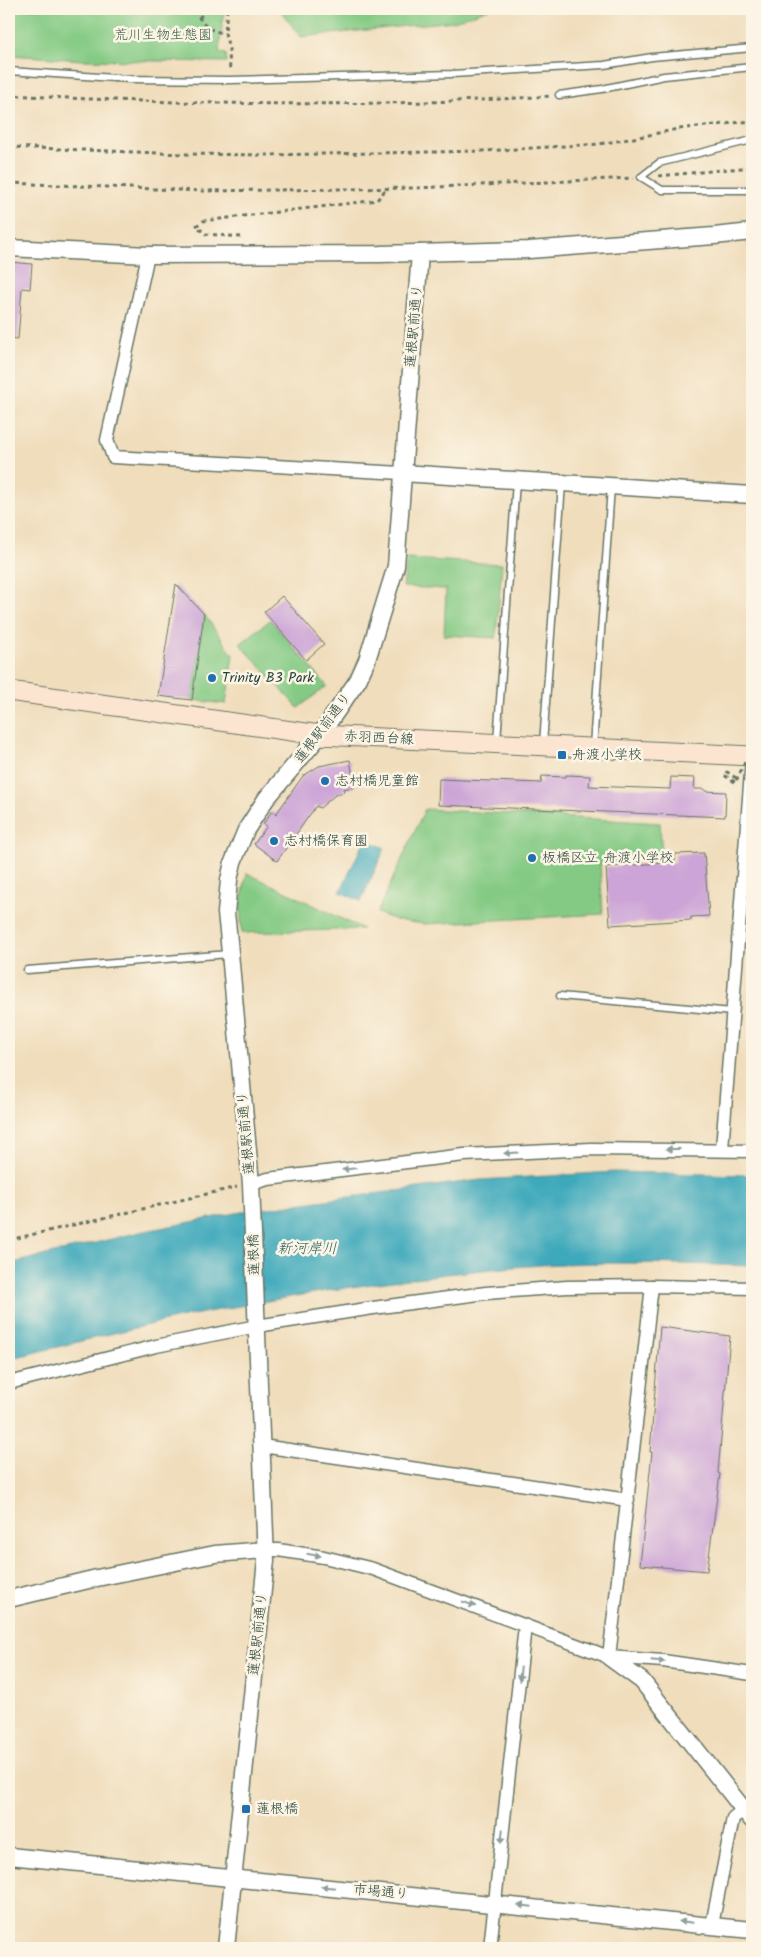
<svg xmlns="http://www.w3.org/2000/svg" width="761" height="1957" viewBox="0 0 761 1957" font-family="Kalam,'Klee One',sans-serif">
<rect width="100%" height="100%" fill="#fcf5e5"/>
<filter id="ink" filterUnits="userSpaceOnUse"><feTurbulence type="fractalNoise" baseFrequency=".02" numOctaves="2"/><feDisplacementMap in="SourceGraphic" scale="10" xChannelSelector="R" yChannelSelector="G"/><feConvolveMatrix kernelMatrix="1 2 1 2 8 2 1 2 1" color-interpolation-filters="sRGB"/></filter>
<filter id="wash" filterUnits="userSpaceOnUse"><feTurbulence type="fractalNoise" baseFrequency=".0096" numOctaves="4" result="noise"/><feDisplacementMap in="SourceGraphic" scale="20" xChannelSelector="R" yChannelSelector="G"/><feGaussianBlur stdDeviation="1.12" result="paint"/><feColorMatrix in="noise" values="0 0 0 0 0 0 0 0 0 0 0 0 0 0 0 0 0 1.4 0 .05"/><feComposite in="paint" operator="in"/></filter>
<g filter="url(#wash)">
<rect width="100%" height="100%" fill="#f0ddbc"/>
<g fill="#84ca84" stroke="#52845c">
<polygon points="9,9 224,9 219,53 226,54 227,62 83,60 9,55"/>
<polygon points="279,9 489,9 454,21 301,37"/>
<polygon points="407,559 502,564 496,638 444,635 446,589 403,587"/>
<polygon points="204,614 233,655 226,704 192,700"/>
<polygon points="270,620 327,686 298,708 240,644"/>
<polygon points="425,809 660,823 662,859 600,864 603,914 424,924 396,920 377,913"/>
<polygon points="247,873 363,929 242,933 240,907"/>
</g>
<g fill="#3ca9bb" stroke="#2e7378">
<polygon points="365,839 385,848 361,901 340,892"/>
<path d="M614 1172 752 1175V1266C673 1264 593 1260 514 1267 424 1275 334 1289 245 1305 165 1319 87 1340 9 1359V1264L140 1232 241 1212 318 1201 480 1180Z"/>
</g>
<g id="blocks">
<g fill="#cca4d7">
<polygon points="9,262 32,264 30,289 22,288 18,339 9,338"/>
<polygon points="176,584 204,614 192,700 158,696"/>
<polygon points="282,596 324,644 306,660 264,612"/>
<polygon points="350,760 355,787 343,789 344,792 335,795 320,808 316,806 277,861 254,844 267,826 263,824 272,811 276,814 303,776 319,766"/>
<polygon points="566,775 590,776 589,786 670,789 671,777 695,778 694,789 705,789 705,791 726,792 725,817 438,805 439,779 541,783 542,776 566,777"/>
<polygon points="704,853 709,916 691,917 691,920 610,925 606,867 675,862 675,854"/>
<polygon points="660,1327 730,1336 718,1473 720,1474 707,1571 640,1565 652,1452 650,1452"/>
</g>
</g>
</g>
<g filter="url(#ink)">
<use href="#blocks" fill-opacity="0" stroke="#687564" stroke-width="1"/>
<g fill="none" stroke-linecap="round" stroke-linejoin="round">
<g stroke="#687564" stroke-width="9">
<g id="service">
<polyline points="9,71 130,79 230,80 452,74 604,65 652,57 752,48"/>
<polyline points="559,95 602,89 664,76 752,67"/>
<polyline points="752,140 659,163 641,177 662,190 752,190"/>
<polyline points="497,741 516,482"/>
<polyline points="543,744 562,484"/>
<polyline points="593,747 611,487"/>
<polyline points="27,970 229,954"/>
<polyline points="560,996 732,1012"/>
</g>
</g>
<g stroke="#687564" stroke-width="15">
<g id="minor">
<polyline points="148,255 107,440 113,457 402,473"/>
<polyline points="722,1149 752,759"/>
<polyline points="251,1184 268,1179 464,1155 591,1149 752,1151"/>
<polyline points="9,1383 156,1346 257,1326 373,1308 486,1293 567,1287 652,1286 752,1288"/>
<polyline points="262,1446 628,1500"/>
<polyline points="266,1550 278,1550 324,1557 373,1569 609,1657 663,1661 752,1674"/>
<polyline points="609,1657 652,1286"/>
<polyline points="712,1925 733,1818 744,1809"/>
<polyline points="490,1948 525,1626"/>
</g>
</g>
<g stroke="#687564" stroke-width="19">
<g id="tertiary">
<polyline points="9,248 148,255 380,254 529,250 714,236 752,232"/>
<polyline points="402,473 752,495"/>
<polyline points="9,1599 97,1578 215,1554 266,1550"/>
<polyline points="609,1657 642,1681 752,1820"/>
<polyline points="9,1856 752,1930"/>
<polyline points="226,1948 266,1560 251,1184 228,931 226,913 229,880 233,862 246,830 266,799 320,735 358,680 367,660 396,566 420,253"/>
</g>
</g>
<g stroke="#687564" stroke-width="21">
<polyline id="secondary" points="9,691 320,735 752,756"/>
</g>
<g stroke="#687564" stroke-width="3" stroke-dasharray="4 4" stroke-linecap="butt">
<path d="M177 9 196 13C206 28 207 30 225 33"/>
<polyline points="227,9 225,33 229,49 230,72"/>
<polyline points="199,18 207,9"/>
<path d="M9 95C189 105 370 108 551 96"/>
<polyline points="9,147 184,154 266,155 485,151 599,144 629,139 678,129 752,121"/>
<polyline points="659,176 752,167"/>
<polyline points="9,183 203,191 416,188 633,178"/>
<polyline points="241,237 206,234 196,226 203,221 377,200 386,189"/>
<polyline points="736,778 727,772 724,775 738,784"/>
<polyline points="9,1240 237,1187"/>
</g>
<use href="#service" stroke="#fff" stroke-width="6"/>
<use href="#minor" stroke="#fff" stroke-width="12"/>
<use href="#tertiary" stroke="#fff" stroke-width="16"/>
<use href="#secondary" stroke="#fce5d0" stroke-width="19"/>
<polyline stroke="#687564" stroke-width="3" stroke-dasharray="4 4" stroke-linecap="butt" points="736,778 737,779 752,748"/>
</g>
<defs><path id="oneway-solid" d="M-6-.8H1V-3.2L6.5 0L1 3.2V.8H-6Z" transform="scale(1.25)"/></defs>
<g fill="#8f9e9a">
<use href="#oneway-solid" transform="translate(673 1149) rotate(-180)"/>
<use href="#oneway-solid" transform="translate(511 1153) rotate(177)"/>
<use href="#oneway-solid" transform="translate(349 1169) rotate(173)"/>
<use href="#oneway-solid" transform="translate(314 1555) rotate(9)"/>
<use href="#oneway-solid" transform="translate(469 1604) rotate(20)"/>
<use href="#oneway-solid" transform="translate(658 1661) rotate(5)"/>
<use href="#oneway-solid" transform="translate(520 1674) rotate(96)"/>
<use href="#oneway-solid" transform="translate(502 1836) rotate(96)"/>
<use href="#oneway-solid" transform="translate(328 1887) rotate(-175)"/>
<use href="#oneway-solid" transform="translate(525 1906) rotate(-174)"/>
<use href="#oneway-solid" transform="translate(686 1922) rotate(-174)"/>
</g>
</g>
<g fill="#1f6fb2" stroke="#fcf5e5" stroke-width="2">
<circle cx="212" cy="678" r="5"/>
<rect x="557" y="750" width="10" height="10" rx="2.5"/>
<circle cx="325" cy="781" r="5"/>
<circle cx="274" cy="841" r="5"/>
<circle cx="532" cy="858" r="5"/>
<rect x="241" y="1804" width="10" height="10" rx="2.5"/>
</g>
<g text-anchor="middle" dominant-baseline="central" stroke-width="5" stroke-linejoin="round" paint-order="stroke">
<g font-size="14" fill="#386048" stroke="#fcf5e5">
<text x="163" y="35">荒川生物生態園</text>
</g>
<g font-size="14" fill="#1f3d34" stroke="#fcf5e5">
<text transform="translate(414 326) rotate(-85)">蓮根駅前通り</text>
<text transform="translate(323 728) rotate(-53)">蓮根駅前通り</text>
<text transform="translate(379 738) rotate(3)">赤羽西台線</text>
<text transform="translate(246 1133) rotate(-95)">蓮根駅前通り</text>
<text transform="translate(254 1255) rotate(-92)">蓮根橋</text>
<text transform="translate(258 1634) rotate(-84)">蓮根駅前通り</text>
<text transform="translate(381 1892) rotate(5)">市場通り</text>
</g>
<g font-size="14" fill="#1f3d34" stroke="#fcf5e5" text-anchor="start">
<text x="222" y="678">Trinity B3 Park</text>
<text x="572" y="755">舟渡小学校</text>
<text x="335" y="781">志村橋児童館</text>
<text x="284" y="841">志村橋保育園</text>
<text x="542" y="858">板橋区立 舟渡小学校</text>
<text x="256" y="1809">蓮根橋</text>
</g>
<g font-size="15" font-style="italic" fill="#285d5c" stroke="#fcf5e5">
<text x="307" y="1249">新河岸川</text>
</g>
</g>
<rect width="761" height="1957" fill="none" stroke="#fcf5e5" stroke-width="30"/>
</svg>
